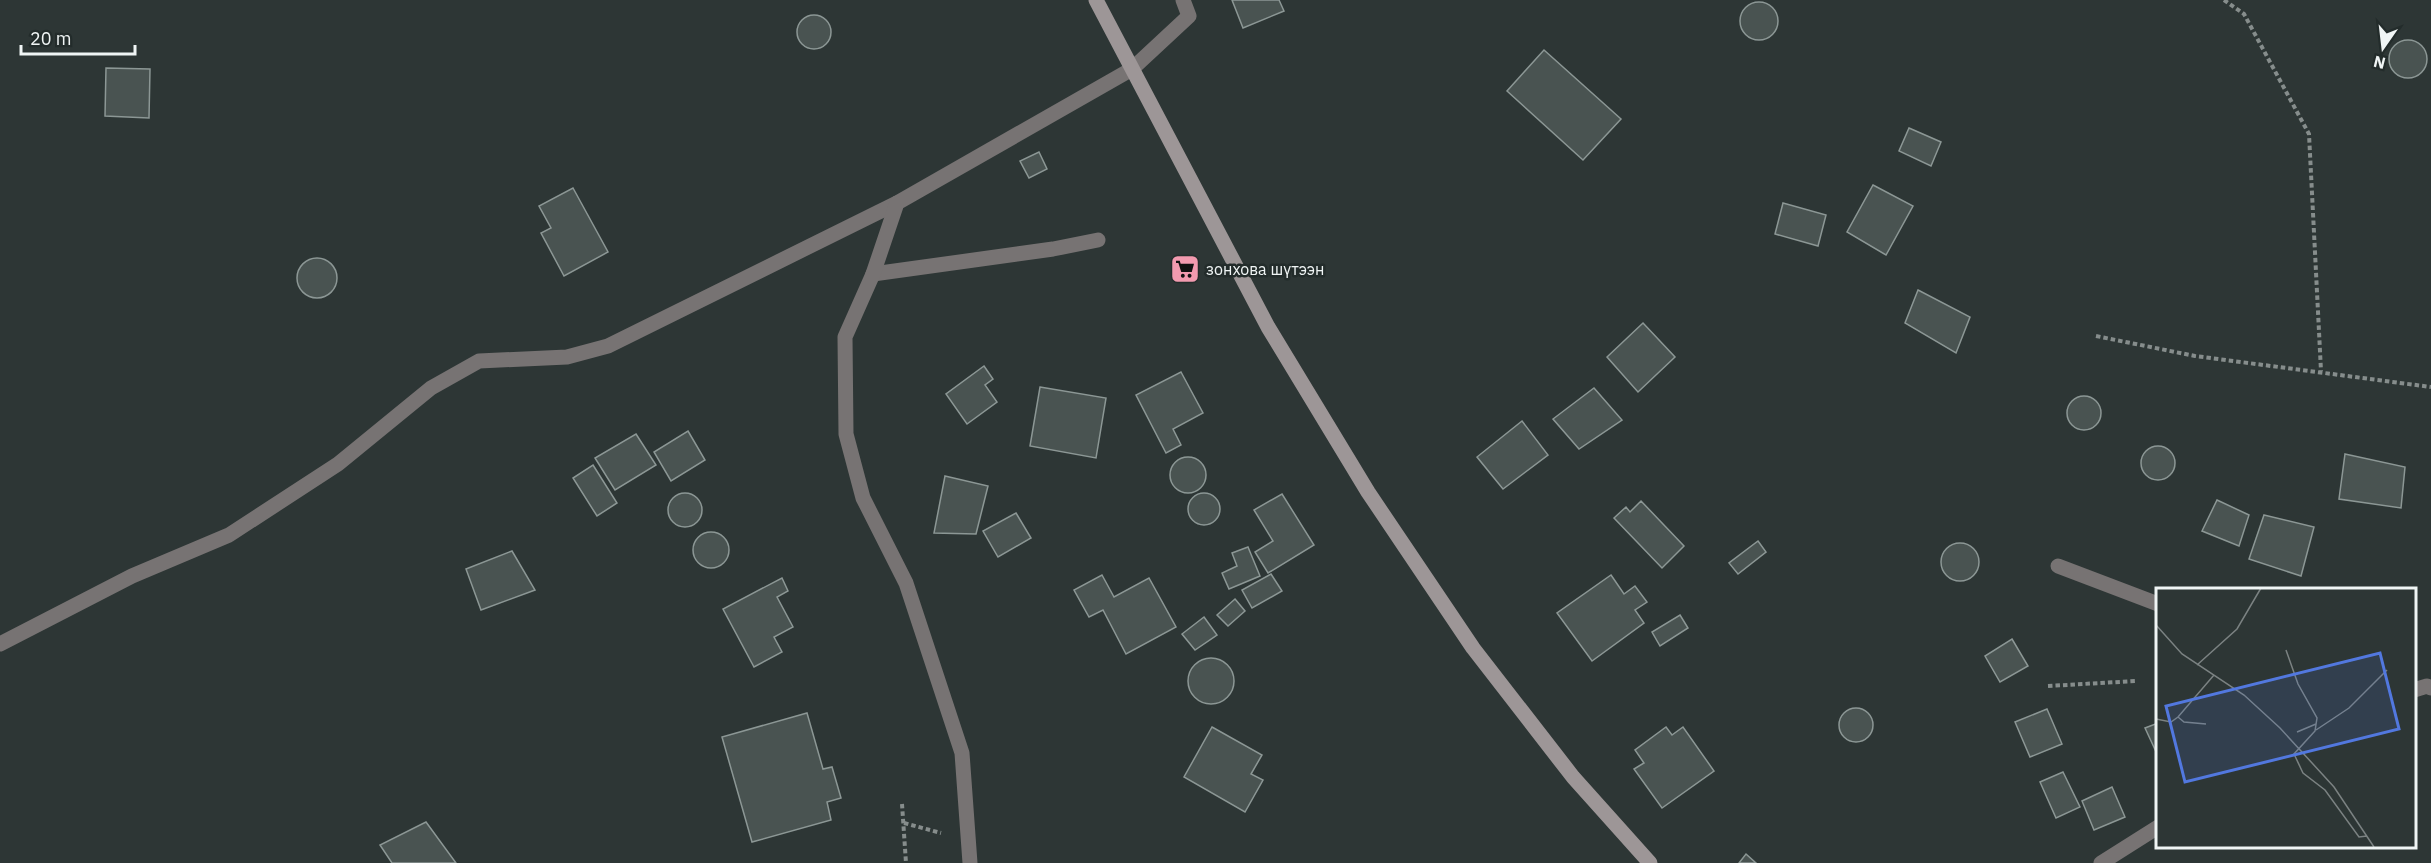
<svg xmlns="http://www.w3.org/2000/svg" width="2431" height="863" viewBox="0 0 2431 863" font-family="'IBM Plex Sans',sans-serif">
<rect width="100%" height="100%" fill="#2d3635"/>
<g fill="#495351" stroke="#8c9795" stroke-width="1.5">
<polygon points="1232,0 1279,0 1284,11 1243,28"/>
<circle cx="1759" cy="21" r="19"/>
<circle cx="814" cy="32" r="17"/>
<circle cx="2408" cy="59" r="19"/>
<polygon points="1544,50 1621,119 1583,160 1507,91"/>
<polygon points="106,68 150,69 149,118 105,116"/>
<polygon points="1909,128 1941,142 1931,166 1899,151"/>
<polygon points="1039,152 1047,169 1029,178 1020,161"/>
<polygon points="1873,185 1913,206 1886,255 1847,232"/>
<polygon points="573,188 608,252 564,276 541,233 551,228 539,206"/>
<polygon points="1783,203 1826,215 1818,246 1775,234"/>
<circle cx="317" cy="278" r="20"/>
<polygon points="1918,290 1970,317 1956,353 1905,323"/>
<polygon points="1643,323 1675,357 1638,392 1607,357"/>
<polygon points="984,366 993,379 985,385 997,402 967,424 946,394"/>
<polygon points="1181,372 1203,413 1173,429 1181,445 1166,453 1136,395"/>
<polygon points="1040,387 1106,398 1096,458 1030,446"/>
<polygon points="1594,388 1622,420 1579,449 1553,419"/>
<circle cx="2084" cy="413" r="17"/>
<polygon points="1522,421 1548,455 1503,489 1477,457"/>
<polygon points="688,431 705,460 671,481 654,452"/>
<polygon points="636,434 656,465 615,490 595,458"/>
<circle cx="2158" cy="463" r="17"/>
<polygon points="2345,454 2405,467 2401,508 2339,499"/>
<circle cx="1188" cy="475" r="18"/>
<polygon points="593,465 617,503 597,516 573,478"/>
<polygon points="945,476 988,486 976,534 934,533"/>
<circle cx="1204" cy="509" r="16"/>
<circle cx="685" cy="510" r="17"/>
<polygon points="1282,494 1314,545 1268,573 1255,552 1273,541 1254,510"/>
<polygon points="2217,500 2249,515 2239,546 2202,531"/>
<polygon points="1641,501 1684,546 1662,568 1614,518 1626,507 1630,512"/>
<polygon points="1016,513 1031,538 998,557 983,531"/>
<polygon points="2264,515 2314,527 2301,576 2249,559"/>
<circle cx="711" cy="550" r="18"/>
<polygon points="1758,541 1766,552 1738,574 1729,563"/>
<circle cx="1960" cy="562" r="19"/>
<polygon points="1248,547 1260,576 1229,589 1222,573 1237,566 1232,553"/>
<polygon points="512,551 535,590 481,610 466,569"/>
<polygon points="1271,574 1282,591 1252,608 1242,590"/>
<polygon points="1102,575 1114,597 1149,578 1176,627 1126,654 1103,610 1089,617 1074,590"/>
<polygon points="1611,575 1624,594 1635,586 1647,602 1635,610 1644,623 1592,661 1557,613"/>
<polygon points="782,578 788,591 777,597 793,627 774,637 782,652 754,667 723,609"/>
<polygon points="1235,599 1245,611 1228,626 1217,615"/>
<polygon points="1680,615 1688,628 1660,646 1652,632"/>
<polygon points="1204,617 1217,635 1195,650 1182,634"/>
<polygon points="2012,639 2028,666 2000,682 1985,656"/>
<circle cx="1211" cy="681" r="23"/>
<circle cx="1856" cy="725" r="17"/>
<polygon points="2047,709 2062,744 2030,757 2015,722"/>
<polygon points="807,713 823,769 832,767 841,798 827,802 831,820 752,842 722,737"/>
<polygon points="2158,723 2158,756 2145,728"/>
<polygon points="1212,727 1262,755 1251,774 1263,780 1245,812 1184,777"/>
<polygon points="1666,727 1672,735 1683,727 1714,771 1662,808 1634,769 1644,763 1635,750"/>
<polygon points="2063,772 2080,807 2056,818 2040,782"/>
<polygon points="2112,787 2125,817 2094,830 2082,801"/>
<polygon points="426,822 456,863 392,863 380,845"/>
<polygon points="1746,854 1756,863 1739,863"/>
</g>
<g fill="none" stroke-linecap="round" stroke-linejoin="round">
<g stroke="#868d8c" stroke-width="4" stroke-dasharray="4.5 3" stroke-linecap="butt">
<polyline points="2224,0 2244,14 2309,134 2321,371"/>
<polyline points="2096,336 2195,356 2431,387"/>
<polyline points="2048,686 2136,681"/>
<polyline points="902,804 906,863"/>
<polyline points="904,823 941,833"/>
</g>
<g stroke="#777373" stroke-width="15">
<polyline points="873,274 1053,249 1098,240"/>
<polyline points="2058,566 2158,604"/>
<polyline points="0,644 132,576 229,535 338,464 431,388 479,361 567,357 608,346 897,203"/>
<polyline points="2414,690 2427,686 2431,688"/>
<polyline points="970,863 962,753 906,583 863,498 846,434 845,337 873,274 897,203 1132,69 1189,16 1183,0"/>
<polyline points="2101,863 2158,827"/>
</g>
<polyline stroke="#9d9697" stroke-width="15" points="1096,0 1268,327 1368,492 1473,648 1573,777 1650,863"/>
</g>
<defs>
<g id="supermarket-square" transform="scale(1.5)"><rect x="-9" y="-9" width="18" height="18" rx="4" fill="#f29aaf" stroke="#232c2b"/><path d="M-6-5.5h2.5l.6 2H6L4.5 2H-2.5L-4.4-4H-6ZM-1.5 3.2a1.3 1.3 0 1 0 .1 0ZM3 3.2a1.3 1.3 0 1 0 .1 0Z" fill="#111"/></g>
</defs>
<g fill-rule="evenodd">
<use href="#supermarket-square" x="1185" y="269"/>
</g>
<g text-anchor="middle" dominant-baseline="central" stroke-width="5" stroke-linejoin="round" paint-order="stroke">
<g font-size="16" fill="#f0f5f5" stroke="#232c2b" text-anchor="start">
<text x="1206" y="269">зонхова шүтээн</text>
</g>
</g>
<g transform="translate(2156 588)">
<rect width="260" height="260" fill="#2d3635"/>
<path fill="none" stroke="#7b8282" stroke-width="1.5" d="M0 37 26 66 88 107 124 140 178 199 218 259M130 62 142 96 161 130 159 143 138 166 147 185 169 202 203 249 211 248M41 77 81 41 105 0M22 129 28 134 50 136M0 131 15 134 22 129 58 87M160 142 193 120 231 82M141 144 160 136"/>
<path fill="#5278df" fill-opacity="0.15" stroke="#5278df" stroke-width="3" d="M224 65 243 141 29 194 10 118Z"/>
<rect width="260" height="260" fill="none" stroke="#f0f5f5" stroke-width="3"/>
</g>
<g transform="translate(2383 48) rotate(194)" stroke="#232c2b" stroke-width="4.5" paint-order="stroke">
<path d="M0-4.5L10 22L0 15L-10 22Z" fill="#f0f5f5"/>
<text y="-9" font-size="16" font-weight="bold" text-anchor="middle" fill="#f0f5f5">N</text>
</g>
<path d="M21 45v9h114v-9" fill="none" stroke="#f0f5f5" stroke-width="3"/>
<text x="30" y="45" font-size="18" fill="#f0f5f5" stroke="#232c2b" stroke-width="4.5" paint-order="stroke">20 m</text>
</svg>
